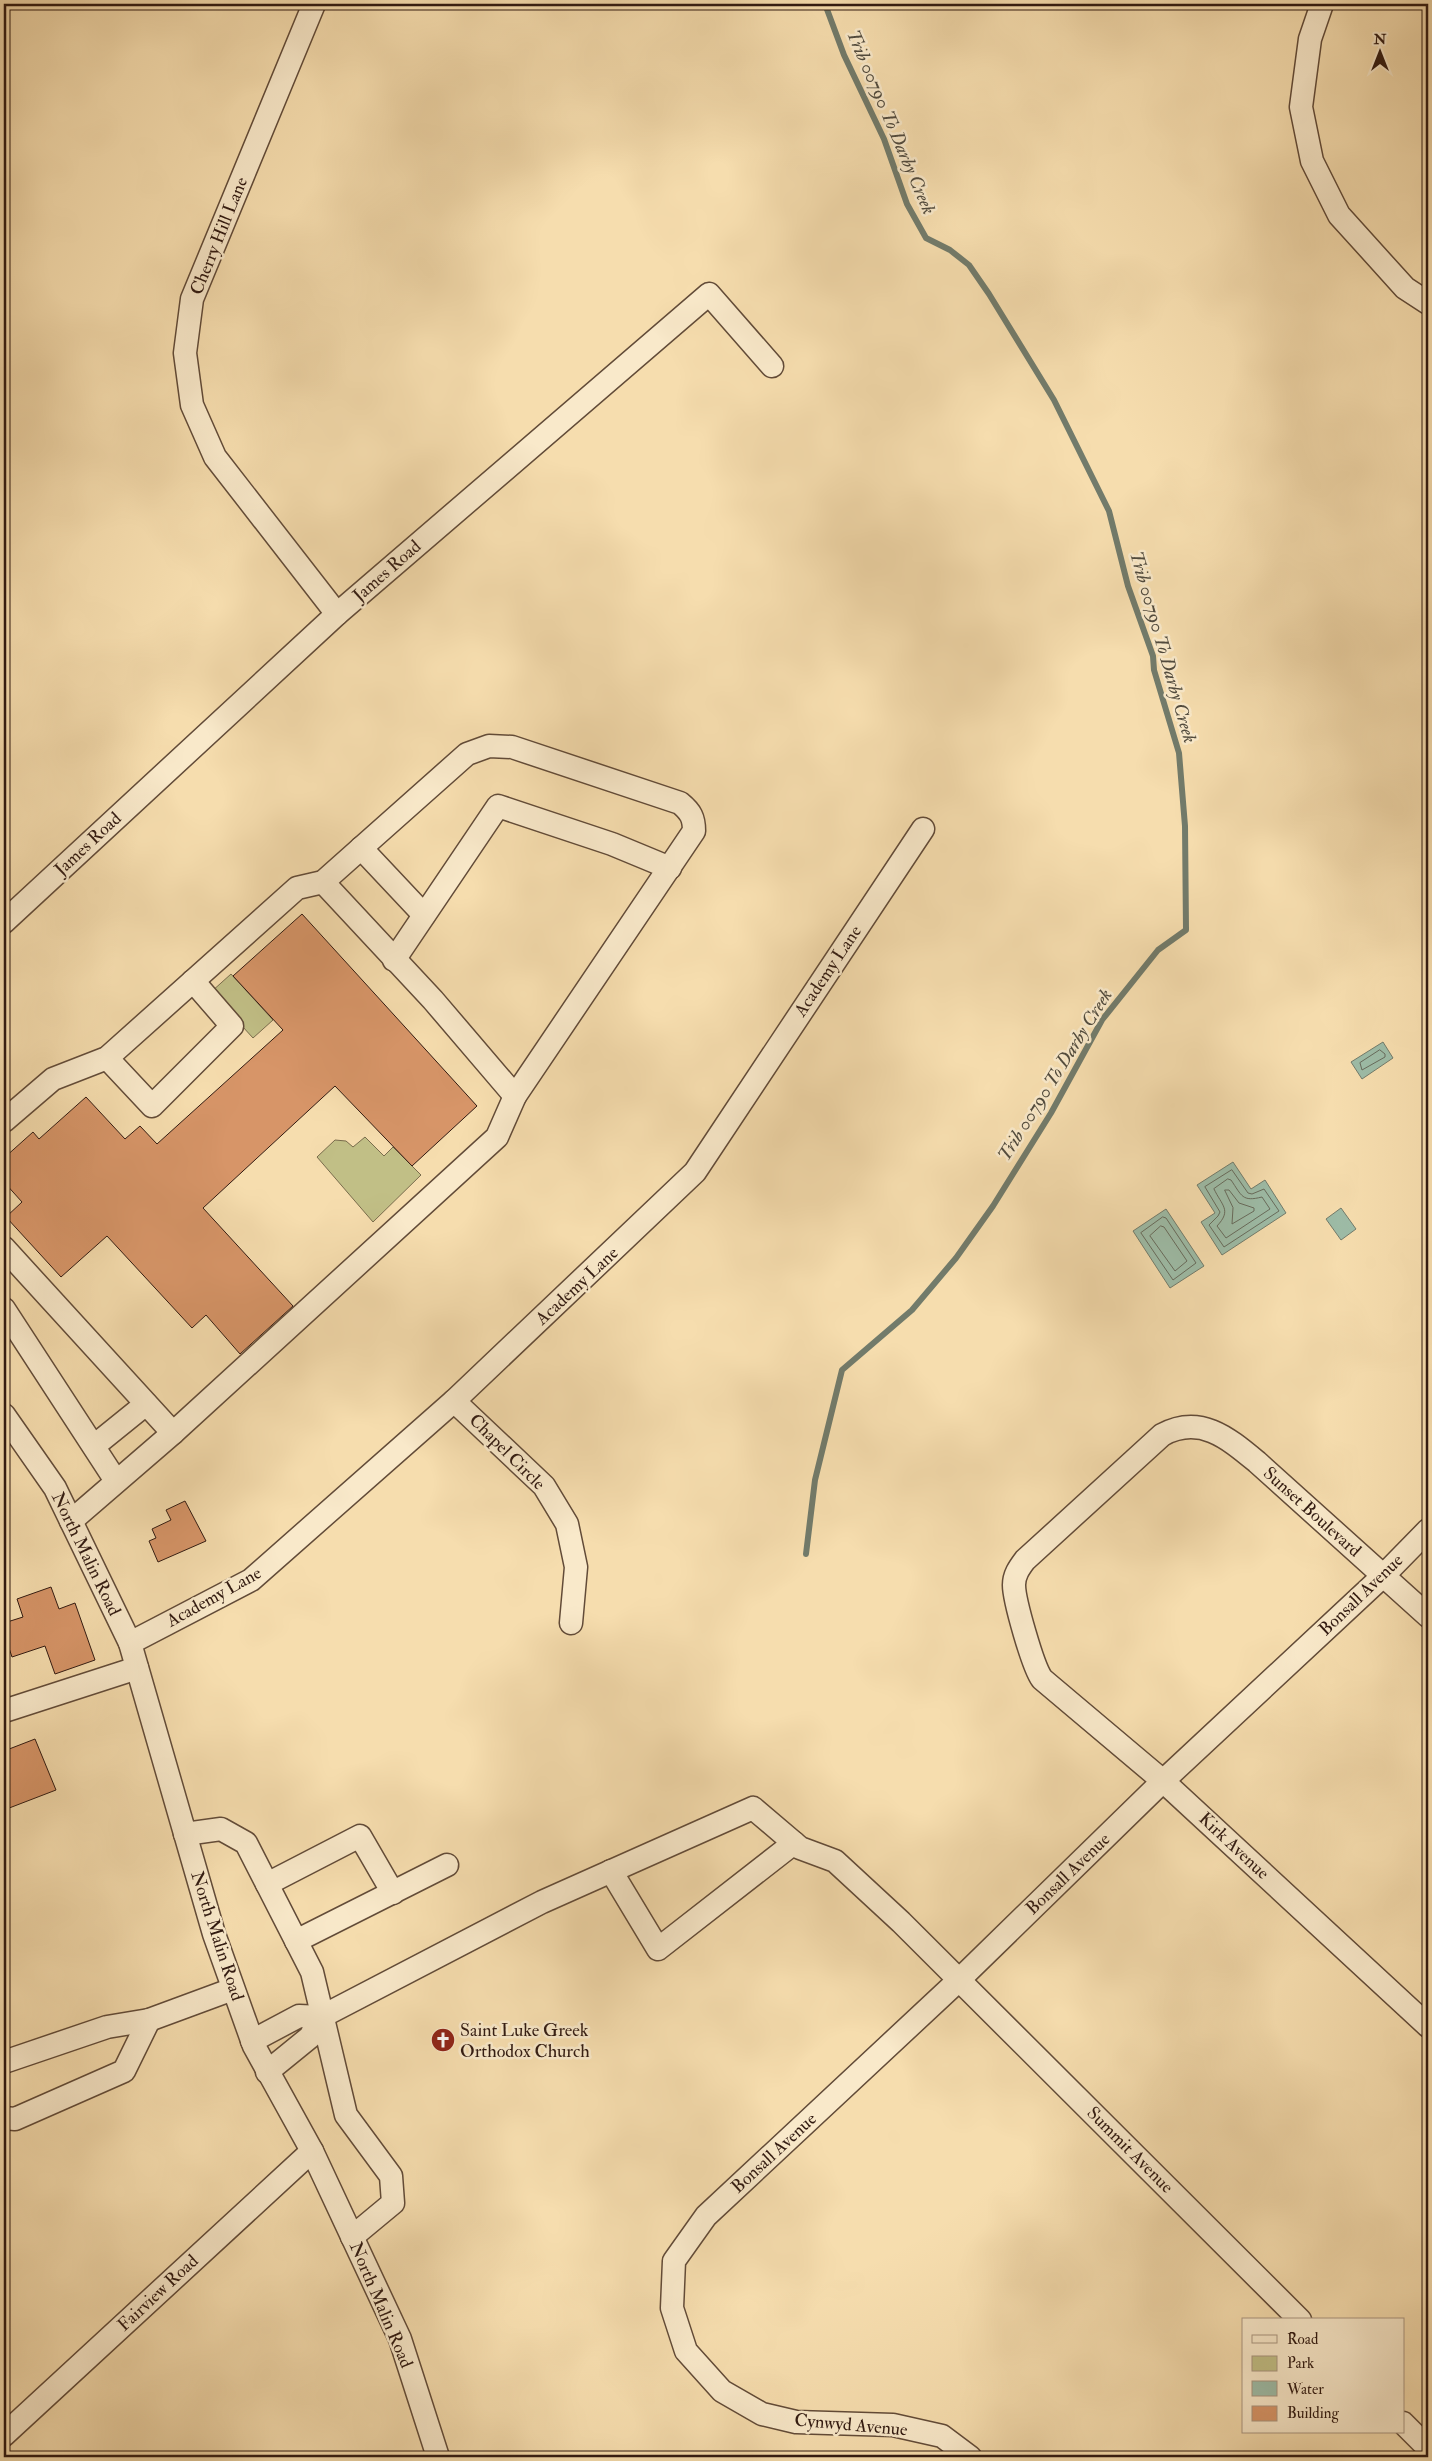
<svg xmlns="http://www.w3.org/2000/svg" width="1432" height="2461" viewBox="0 0 1432 2461" font-family="'IM FELL Double Pica',serif">
<rect width="100%" height="100%" fill="#f6ddae"/>
<filter id="stains"><feTurbulence type="fractalNoise" baseFrequency=".004" numOctaves="4"/><feColorMatrix values="0 0 0 0 .2 0 0 0 0 .09 0 0 0 0 .02 0 0 0 .5 -.17"/></filter>
<radialGradient id="worn" r=".72"><stop offset=".6" stop-color="#630" stop-opacity="0"/><stop offset="1" stop-color="#630" stop-opacity=".3"/></radialGradient>
<g fill="#c1bf86" stroke="#796c4c">
<polygon points="231,974 273,1020 253,1038 211,992"/>
<polygon points="365,1137 384,1156 393,1147 421,1175 373,1222 317,1157 335,1140 346,1141 353,1147"/>
</g>
<g fill="#9dbca7" stroke="#727b6b">
<polygon points="1383,1042 1393,1058 1362,1079 1351,1062"/>
<polygon points="1233,1162 1251,1189 1265,1180 1286,1213 1222,1255 1201,1222 1215,1213 1197,1185"/>
<polygon points="1341,1208 1356,1229 1341,1240 1326,1219"/>
<polygon points="1166,1209 1204,1266 1170,1288 1133,1231"/>
</g>
<g fill="none" stroke-linecap="round" stroke-linejoin="round">
<g stroke="#676b5c" stroke-width="1">
<polygon points="1380,1050 1385,1054 1385,1057 1362,1070 1360,1063"/>
<polygon points="1232,1170 1248,1193 1252,1194 1264,1189 1279,1211 1224,1247 1209,1225 1218,1216 1220,1212 1205,1187"/>
<path d="M1228 1179 1231 1180C1242 1196 1242 1202 1262 1197L1270 1209 1226 1238 1217 1226C1232 1210 1222 1206 1214 1189Z"/>
<polygon points="1225,1190 1229,1190 1239,1203 1254,1208 1254,1211 1232,1224 1233,1208"/>
<polygon points="1163,1217 1166,1218 1196,1263 1173,1280 1141,1233"/>
<polygon points="1161,1226 1164,1227 1187,1261 1175,1271 1150,1236"/>
</g>
<polyline stroke="#727b6b" stroke-width="6" points="806,1554 815,1480 842,1370 912,1310 956,1258 993,1206 1051,1113 1102,1020 1158,950 1186,930 1185,826 1179,753 1154,670 1153,656 1128,586 1109,511 1054,400 989,294 969,265 950,250 926,238 907,204 884,139 844,55 825,4"/>
</g>
<g fill="#d79568" stroke="#311a11">
<polygon points="302,914 477,1106 412,1166 335,1086 203,1208 293,1306 240,1354 206,1315 192,1328 107,1236 61,1277 6,1217 22,1202 4,1182 4,1158 33,1132 39,1139 86,1097 125,1139 140,1126 157,1144 283,1030 233,976"/>
<polygon points="185,1501 206,1541 158,1562 149,1541 156,1538 152,1529 171,1520 166,1510"/>
<polygon points="51,1587 59,1609 75,1603 95,1660 55,1674 45,1646 12,1657 4,1633 4,1623 23,1617 17,1599"/>
<polygon points="35,1739 56,1790 4,1810 4,1751"/>
</g>
<g fill="none" stroke-linecap="round" stroke-linejoin="round">
<g stroke="#624b38" stroke-width="25">
<g id="minor">
<polyline points="314,4 192,299 185,353 192,405 215,457 337,614"/>
<polyline points="1322,4 1310,39 1301,107 1312,161 1339,215 1405,288 1428,303"/>
<polyline points="361,848 424,915"/>
<polyline points="323,882 433,1000 515,1096"/>
<polyline points="4,922 337,614 709,294 772,366"/>
<polyline points="394,960 498,806 612,844 670,868"/>
<polyline points="107,1058 152,1106 232,1026 193,981"/>
<path d="M4 1121 53 1079 107 1058 297 888 323 882 467 754 489 746 512 747 680 803C691 812 694 818 694 831L515 1096 497 1137 173 1433 71 1521"/>
<polyline points="4,1248 173,1433"/>
<polyline points="4,1309 116,1481"/>
<polyline points="454,1401 544,1486 567,1524 576,1567 571,1623"/>
<polyline points="4,1415 55,1488 130,1643 214,1934 254,2046 312,2151 400,2339 438,2457"/>
<polyline points="94,1446 146,1404"/>
<path d="M1428 1616 1257 1462C1228 1438 1200 1414 1162 1435L1025 1560C1019 1568 1014 1575 1014 1585 1014 1600 1033 1667 1042 1679L1163 1781 1428 2026"/>
<polyline points="130,1643 251,1580 454,1401 695,1172 923,829"/>
<polyline points="4,1711 137,1668"/>
<polyline points="185,1834 221,1829 246,1843 312,1972 346,2115 391,2176 393,2203 352,2237"/>
<polyline points="611,1871 658,1949 794,1843"/>
<polyline points="267,1884 360,1836 393,1893"/>
<polyline points="296,1941 447,1865"/>
<polyline points="321,2017 542,1902 753,1808 800,1848 835,1861 901,1922 1300,2320"/>
<polyline points="252,2041 299,2016 321,2017 310,2037 267,2072"/>
<polyline points="4,2062 107,2027 149,2020 233,1989"/>
<polyline points="4,2118 15,2119 124,2071 149,2020"/>
<polyline points="1403,2423 1428,2448"/>
<polyline points="4,2435 312,2151"/>
<polyline points="970,2457 942,2436 893,2425 796,2422 762,2414 722,2391 686,2351 672,2308 674,2261 706,2216 960,1979 1163,1781 1384,1575 1428,1530"/>
</g>
</g>
<use href="#minor" stroke="#f9e9ca" stroke-width="22"/>
</g>
<defs>
<g id="church-disc" transform="scale(1.25)"><circle r="9.5" fill="#8f2418" stroke="#f9e9ca"/><path d="M-1.2-6h2.4v3.5h3.3v2.4h-3.3V6h-2.4V-.1h-3.3v-2.4h3.3Z" fill="#fff"/></g>
</defs>
<g fill-rule="evenodd">
<use href="#church-disc" x="443" y="2040"/>
</g>
<g text-anchor="middle" dominant-baseline="central" stroke-width="5" stroke-linejoin="round" paint-order="stroke">
<g font-size="18" fill="#311a11" stroke="#f9e9ca">
<text transform="translate(219 236) rotate(-68)">Cherry Hill Lane</text>
<text transform="translate(387 571) rotate(-41)">James Road</text>
<text transform="translate(88 844) rotate(-43)">James Road</text>
<text transform="translate(828 971) rotate(-56)">Academy Lane</text>
<text transform="translate(577 1286) rotate(-43)">Academy Lane</text>
<text transform="translate(507 1452) rotate(45)">Chapel Circle</text>
<text transform="translate(1312 1512) rotate(42)">Sunset Boulevard</text>
<text transform="translate(86 1554) rotate(64)">North Malin Road</text>
<text transform="translate(1361 1595) rotate(-44)">Bonsall Avenue</text>
<text transform="translate(214 1597) rotate(-29)">Academy Lane</text>
<text transform="translate(1234 1846) rotate(43)">Kirk Avenue</text>
<text transform="translate(1068 1874) rotate(-44)">Bonsall Avenue</text>
<text transform="translate(217 1936) rotate(72)">North Malin Road</text>
<text transform="translate(1130 2150) rotate(45)">Summit Avenue</text>
<text transform="translate(774 2153) rotate(-43)">Bonsall Avenue</text>
<text transform="translate(158 2293) rotate(-43)">Fairview Road</text>
<text transform="translate(381 2305) rotate(67)">North Malin Road</text>
<text transform="translate(851 2425) rotate(5)">Cynwyd Avenue</text>
</g>
<g font-size="18" fill="#311a11" stroke="#f9e9ca" text-anchor="start">
<text x="460" y="2030">Saint Luke Greek<tspan x="460" dy="21">Orthodox Church</tspan></text>
</g>
<g font-size="19" font-style="italic" fill="#514b3e" stroke="#f9e9ca">
<text transform="translate(891 122) rotate(67)">Trib 00790 To Darby Creek</text>
<text transform="translate(1163 647) rotate(74)">Trib 00790 To Darby Creek</text>
<text transform="translate(1055 1075) rotate(-58)">Trib 00790 To Darby Creek</text>
</g>
</g>
<rect width="1432" height="2461" fill="none" stroke="#f6ddae" stroke-width="20"/>
<rect x="5" y="5" width="1422" height="2451" fill="none" stroke="#311a11" stroke-width="2.5"/>
<rect x="10" y="10" width="1412" height="2441" fill="none" stroke="#311a11"/>
<rect x="1242" y="2318" width="162" height="115" fill="#f9e9ca" stroke="#a99680"/>
<rect x="1252" y="2335" width="25" height="8" fill="#f9e9ca" stroke="#a99680"/>
<text x="1287" y="2344" font-size="15" fill="#311a11">Road</text>
<rect x="1252" y="2356" width="25" height="15" fill="#c1bf86" stroke="#a99680"/>
<text x="1287" y="2368" font-size="15" fill="#311a11">Park</text>
<rect x="1252" y="2381" width="25" height="15" fill="#9dbca7" stroke="#a99680"/>
<text x="1287" y="2394" font-size="15" fill="#311a11">Water</text>
<rect x="1252" y="2406" width="25" height="15" fill="#d79568" stroke="#a99680"/>
<text x="1287" y="2418" font-size="15" fill="#311a11">Building</text>
<g transform="translate(1380 52)" stroke="#f9e9ca" stroke-width="4" paint-order="stroke">
<path d="M0-4L9 19L0 12L-9 19Z" fill="#311a11"/>
<text y="-8" font-size="14" font-weight="bold" text-anchor="middle" fill="#311a11">N</text>
</g>
<rect width="100%" height="100%" filter="url(#stains)"/>
<rect width="100%" height="100%" fill="url(#worn)"/>
</svg>
